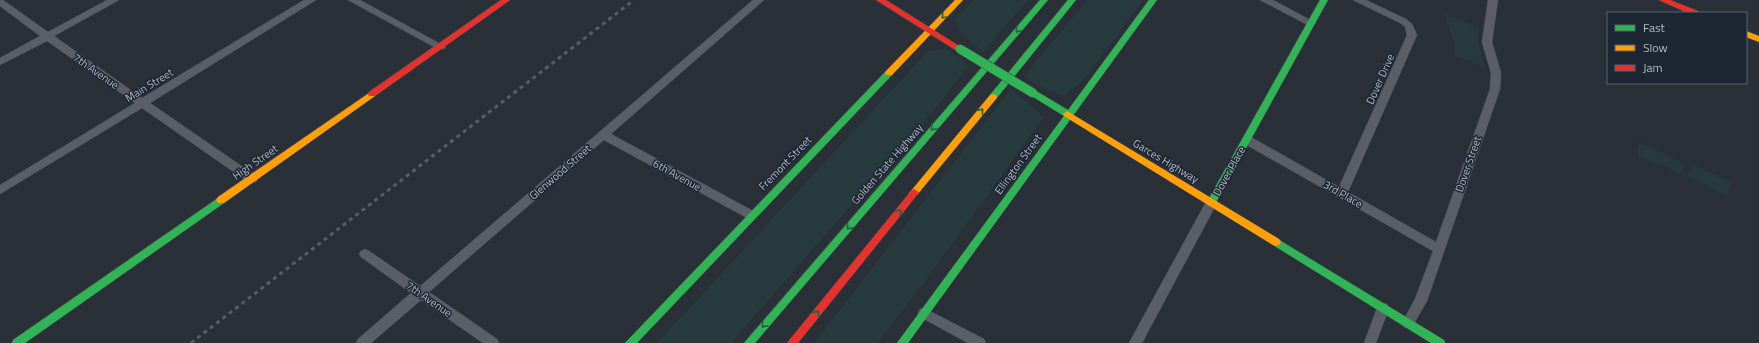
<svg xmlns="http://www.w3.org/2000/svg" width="1759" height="343" viewBox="0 0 1759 343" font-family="'Titillium Web',sans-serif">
<rect width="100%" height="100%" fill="#2a3038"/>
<g fill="#273a3e">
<polygon points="973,0 1028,0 983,52 958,31 956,19"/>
<polygon points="1087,0 1143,0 1083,81 1063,96 1041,87 1024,76"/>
<polygon points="1444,13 1478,28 1478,43 1485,67 1453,55 1456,47"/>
<polygon points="945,49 961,58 968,66 936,108 731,343 657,343 928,51"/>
<polygon points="1011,89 1044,117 926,280 877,343 814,343"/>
<polygon points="1639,142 1684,164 1680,174 1661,164 1639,157 1637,151"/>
<polygon points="1693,165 1732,183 1727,195 1687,176"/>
</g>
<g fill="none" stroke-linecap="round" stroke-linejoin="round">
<g stroke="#484c53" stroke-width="1">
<g id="street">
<polygon points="0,0 3,0 48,32 107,0 119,0 54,36 142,98 304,0 316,0 150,103 256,176 258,179 256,182 248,182 142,108 0,194 0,185 135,103 47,41 0,65 0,58 40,36 0,6"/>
<polygon points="348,0 360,0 446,47 444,49 438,49"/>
<polygon points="753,0 764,0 611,134 755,212 757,215 755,218 747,218 604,140 429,292 497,339 499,343 483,343 421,300 371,343 356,343 358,339 411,293 361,257 359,254 361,251 365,249 369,251 420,286"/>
<polygon points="1260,0 1273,0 1316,23 1311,26 1308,25"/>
<polygon points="1353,0 1366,0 1406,19 1412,24 1417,35 1348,192 1436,242 1490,89 1491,73 1482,42 1488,0 1498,0 1492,42 1501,73 1500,89 1427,301 1412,327 1408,328 1404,327 1402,323 1415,299 1433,251 1243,143 1242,140 1243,137 1251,137 1339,187 1407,35 1405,27 1400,23"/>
<polygon points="1211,199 1215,200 1217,203 1142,343 1129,343 1207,200"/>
<polygon points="1383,303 1387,304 1389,308 1376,343 1364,343 1377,308 1379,304"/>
<polygon points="924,308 984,339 986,343 968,343 920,317 918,313 920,309"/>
</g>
</g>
<g stroke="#484c53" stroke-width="1">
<g id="fast">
<polygon points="1040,0 1048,0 755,343 744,343"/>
<polygon points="1068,0 1076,0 996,99 990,99 989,97 990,95"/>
<polygon points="1149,0 1157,0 908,343 897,343 1064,116 1030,95 1029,93 1030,91 1036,91 1068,110"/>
<polygon points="1320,0 1328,0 1214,206 1208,206 1206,203 1208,200"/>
<polygon points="889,70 892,71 893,73 892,75 637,343 625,343 886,71"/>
<polygon points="221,196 224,197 226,200 224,203 25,343 12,343 13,340"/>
<polygon points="1276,238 1444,340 1445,343 1431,343 1273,245 1271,242 1273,239"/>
</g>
</g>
<g stroke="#484c53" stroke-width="1">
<g id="slow">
<polygon points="955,0 963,0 892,75 886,75 885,73 886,71"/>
<polygon points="1746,31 1759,36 1759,42 1746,37"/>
<polygon points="372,91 375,92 376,94 375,96 224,203 218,203 216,200 218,197"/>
<polygon points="993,94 996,95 997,97 996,99 917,195 911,195 909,193 911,191 990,95"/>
<polygon points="1067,111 1279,239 1281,242 1279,245 1276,246 1273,245 1064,116 1063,114"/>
</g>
</g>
<g stroke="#484c53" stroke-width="1">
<g id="jam">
<polygon points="501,0 510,0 375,96 369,96 368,94 369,92"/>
<polygon points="876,0 886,0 964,49 960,52 957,51"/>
<polygon points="1659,0 1670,0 1698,11 1699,13 1688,13"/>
<polygon points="914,189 917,191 919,193 917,195 798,343 787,343 911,191"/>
</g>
</g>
<use href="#street" fill="#5a5e66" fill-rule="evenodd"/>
<use href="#fast" fill="#30b455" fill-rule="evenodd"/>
<use href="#slow" fill="#ff9f0a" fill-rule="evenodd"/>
<use href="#jam" fill="#e5322d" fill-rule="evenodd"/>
<polyline stroke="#595d64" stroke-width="3" stroke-dasharray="4 4" stroke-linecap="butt" points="191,343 634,0"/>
<g stroke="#484c55" stroke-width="10" stroke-linecap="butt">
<polyline id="fast-bridge" points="960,49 1033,93"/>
</g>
<use href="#fast-bridge" stroke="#30b455" stroke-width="9"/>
</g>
<defs><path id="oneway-chevron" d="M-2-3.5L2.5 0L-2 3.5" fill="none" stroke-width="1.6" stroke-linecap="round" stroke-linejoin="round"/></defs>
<g stroke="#255f41">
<use href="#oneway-chevron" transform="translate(944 16) rotate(133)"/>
<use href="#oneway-chevron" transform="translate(1018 30) rotate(131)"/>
<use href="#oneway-chevron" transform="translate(981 111) rotate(-51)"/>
<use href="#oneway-chevron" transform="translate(933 128) rotate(131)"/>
<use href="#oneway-chevron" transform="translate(899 212) rotate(-51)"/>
<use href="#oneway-chevron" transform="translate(849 227) rotate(131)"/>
<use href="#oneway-chevron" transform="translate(817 313) rotate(-51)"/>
<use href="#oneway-chevron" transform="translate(764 325) rotate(131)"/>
</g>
<g text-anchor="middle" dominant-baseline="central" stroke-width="3" stroke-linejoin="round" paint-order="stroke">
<g font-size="11" fill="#b4bcc9" stroke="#1d2633">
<text transform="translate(96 71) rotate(35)">7th Avenue</text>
<text transform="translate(1380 79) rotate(-66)">Dover Drive</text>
<text transform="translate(149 85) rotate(-31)">Main Street</text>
<text transform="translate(1166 161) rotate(31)">Garces Highway</text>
<text transform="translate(255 162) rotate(-35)">High Street</text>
<text transform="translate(785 163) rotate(-46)">Fremont Street</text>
<text transform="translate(887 164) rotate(-49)">Golden State Highway</text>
<text transform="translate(1018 164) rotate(-54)">Ellington Street</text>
<text transform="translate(1468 164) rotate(-71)">Dover Street</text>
<text transform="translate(1229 171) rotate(-61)">Dover Place</text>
<text transform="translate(560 172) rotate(-41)">Glenwood Street</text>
<text transform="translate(677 175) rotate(29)">6th Avenue</text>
<text transform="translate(1343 194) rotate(30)">3rd Place</text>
<text transform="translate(429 299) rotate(35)">7th Avenue</text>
</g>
</g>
<rect x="1607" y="12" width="140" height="72" fill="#1d2633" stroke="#59626f"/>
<rect x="1615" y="25" width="20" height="6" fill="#30b455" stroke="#59626f"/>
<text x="1643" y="32" font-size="12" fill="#b4bcc9">Fast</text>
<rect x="1615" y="45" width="20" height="6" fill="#ff9f0a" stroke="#59626f"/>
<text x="1643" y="52" font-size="12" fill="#b4bcc9">Slow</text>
<rect x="1615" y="65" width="20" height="6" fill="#e5322d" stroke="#59626f"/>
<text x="1643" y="72" font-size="12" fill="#b4bcc9">Jam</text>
</svg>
